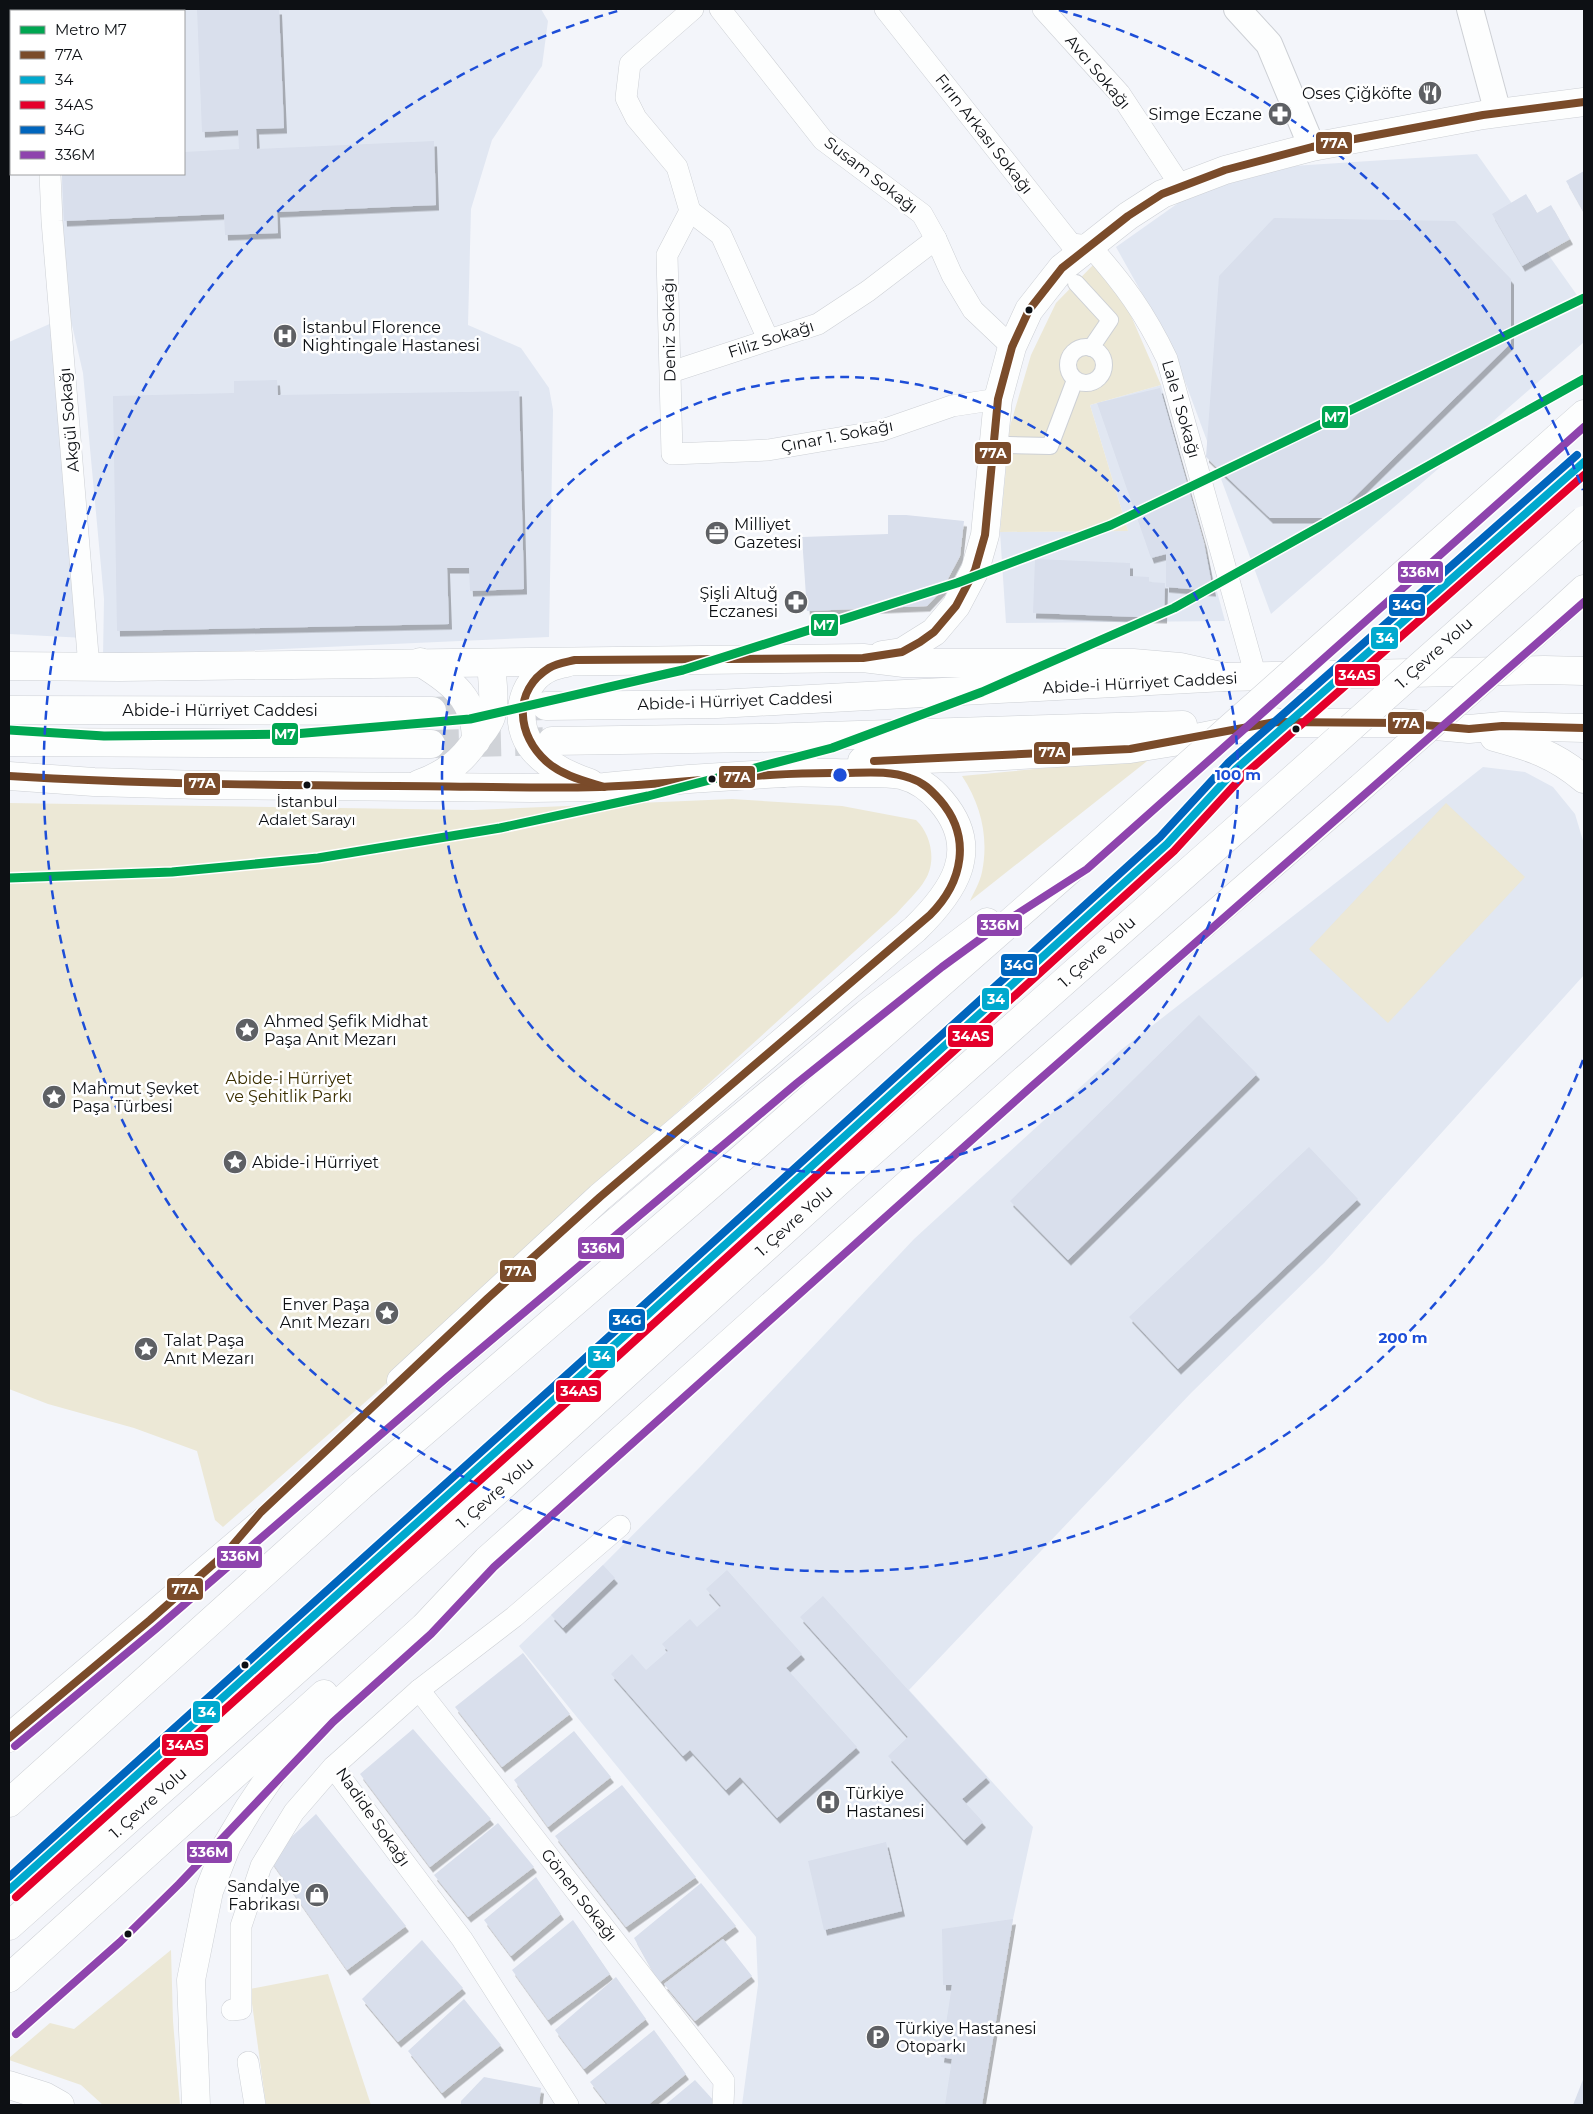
<svg xmlns="http://www.w3.org/2000/svg" width="1593" height="2114" viewBox="0 0 1593 2114" font-family="Montserrat,sans-serif">
<defs>
<filter id="shadow"><feDropShadow dx="3" dy="5.5" stdDeviation="0" flood-color="#0004"/></filter>
</defs>
<rect width="100%" height="100%" fill="#f3f5fa"/>
<g fill="#e1e7f2">
<polygon points="58,9 541,9 548,21 542,66 492,140 471,209 468,325 521,348 549,388 553,410 549,637 103,657 104,599 83,373 63,286 62,174 184,174 184,11 59,11"/>
<polygon points="1477,154 1584,305 1584,342 1271,614 1173,349 1116,247 1191,194 1293,166"/>
<polygon points="54,322 85,638 9,634 9,342"/>
<polygon points="1161,385 1225,621 1006,623 1000,532 1128,531 1090,405"/>
<polygon points="1483,767 1525,772 1553,787 1575,814 1584,844 1584,975 1324,1263 1191,1393 909,1690 1033,1827 1013,1919 982,2105 742,2105 758,1985 756,1937 519,1646 603,1565 699,1468 914,1239 1121,1050 1383,846"/>
</g>
<g fill="#ece8d6">
<polygon points="1095,263 1125,302 1161,385 1090,405 1128,531 1000,532 1010,426 1031,355 1056,303"/>
<path d="M1151 758 970 901C974 892 980 882 982 872 989 837 981 805 962 776Z"/>
<path d="M732 799 842 806 916 820C931 834 937 861 925 880 918 892 906 902 897 913L496 1276 387 1383 223 1527 215 1520 197 1451 134 1428 48 1404 9 1389V803L473 810Z"/>
<polygon points="1446,803 1525,877 1388,1023 1309,949"/>
<polygon points="171,1950 173,2021 180,2105 103,2105 81,2085 9,2060 9,2058 50,2023 74,2029"/>
<polygon points="328,1974 371,2105 266,2105 250,1989"/>
</g>
<g fill="#d9dfec" filter="url(#shadow)">
<polygon points="197,9 279,9 284,128 256,129 257,149 434,141 436,205 277,212 278,233 225,235 224,214 64,221 62,174 184,174 184,152 239,149 238,130 202,132"/>
<polygon points="1584,171 1584,213 1566,181"/>
<polygon points="1526,194 1537,213 1551,205 1570,239 1522,266 1492,214"/>
<polygon points="1274,218 1455,221 1511,279 1511,343 1333,518 1270,518 1206,457 1219,276"/>
<polygon points="277,380 278,395 519,391 524,589 470,591 469,568 447,568 449,624 117,631 113,396 234,393 234,381"/>
<polygon points="1160,388 1204,543 1213,591 1166,587 1166,554 1151,558 1097,403"/>
<polygon points="888,515 906,515 964,521 960,556 942,590 927,606 807,611 802,537 888,534"/>
<polygon points="1035,559 1130,563 1130,576 1149,577 1149,582 1165,583 1164,618 1033,613"/>
<polygon points="1199,1015 1257,1074 1068,1260 1010,1201"/>
<polygon points="1309,1147 1358,1199 1178,1369 1129,1317"/>
<polygon points="603,1565 615,1578 563,1628 551,1615"/>
<polygon points="727,1570 802,1654 786,1668 857,1747 777,1818 740,1777 726,1790 690,1750 683,1756 611,1674 632,1654 646,1670 668,1651 662,1644 690,1619 697,1627 721,1606 706,1589"/>
<polygon points="823,1596 987,1777 962,1799 983,1822 964,1840 888,1756 908,1737 800,1617"/>
<polygon points="523,1653 570,1714 502,1767 455,1707"/>
<polygon points="413,1729 491,1819 430,1867 360,1774"/>
<polygon points="574,1731 611,1777 548,1827 514,1780"/>
<polygon points="622,1785 696,1877 626,1927 555,1836"/>
<polygon points="316,1814 406,1926 347,1970 269,1858"/>
<polygon points="498,1823 534,1867 468,1917 434,1875"/>
<polygon points="886,1842 902,1911 824,1930 808,1861"/>
<polygon points="536,1877 561,1914 511,1956 484,1920"/>
<polygon points="701,1883 736,1926 659,1983 634,1938"/>
<polygon points="1013,1919 982,2105 945,2105 952,2059 941,2057 952,1985 943,1985 942,1929"/>
<polygon points="573,1920 610,1974 548,2020 512,1970"/>
<polygon points="723,1939 752,1976 695,2021 664,1984"/>
<polygon points="422,1940 463,1988 398,2042 362,1999"/>
<polygon points="616,1977 646,2019 584,2069 555,2030"/>
<polygon points="464,1999 501,2045 442,2093 408,2051"/>
<polygon points="654,2030 686,2074 648,2105 608,2105 590,2082"/>
<polygon points="484,2077 541,2088 539,2105 461,2105 461,2101"/>
<polygon points="1584,2077 1584,2105 1573,2105"/>
<polygon points="695,2080 715,2102 715,2105 665,2105"/>
</g>
<g fill="none" stroke-linecap="round" stroke-linejoin="round">
<g stroke="#d0d3d8" stroke-width="28" stroke-dasharray="28 14" stroke-linecap="butt">
<polyline points="432,711 546,706"/>
<polyline points="431,744 550,741"/>
</g>
<g stroke="#cdd0d5" stroke-width="18">
<g id="pedestrian">
<polyline points="1076,283 1110,320 1091,348"/>
<circle cx="1086" cy="365" r="18"/>
<polyline points="1008,445 1050,446 1075,380"/>
</g>
</g>
<g stroke="#cdd0d5" stroke-width="22">
<g id="minor">
<polyline points="45,9 45,11"/>
<polyline points="693,9 630,64 626,98 636,118 677,167 690,211 721,235 768,339"/>
<polyline points="720,9 823,140 922,214 936,239 952,275 973,310 1012,347"/>
<path d="M885 9 1071 244 1090 246C1124 284 1145 313 1167 359L1256 677"/>
<polyline points="1043,9 1120,94 1182,188"/>
<polyline points="9,72 11,74"/>
<polyline points="50,174 52,221 89,667"/>
<polyline points="690,211 667,255 672,454 768,450 880,431 952,406 998,399"/>
<polyline points="671,372 818,324 868,291 936,239"/>
<polyline points="419,1690 724,2081 723,2105"/>
<polyline points="232,2010 241,2009 241,1926 261,1866 294,1812 333,1767"/>
<polyline points="248,2062 255,2105"/>
<polyline points="568,2105 462,1939 333,1767 419,1690 514,1617 620,1526"/>
</g>
</g>
<g stroke="#cdd0d5" stroke-width="28">
<g id="tertiary">
<polyline points="1237,9 1269,44 1312,147"/>
<polyline points="1470,9 1498,113"/>
</g>
</g>
<g stroke="#cdd0d5" stroke-width="29">
<g id="primary">
<polyline points="882,655 902,652 934,632 956,606 975,570 985,535 998,399 1012,347 1029,310 1062,268 1128,216 1162,194 1225,170 1312,147 1483,115 1584,102"/>
<path d="M420 662C453 682 476 700 476 741"/>
<path d="M566 663C561 664 556 665 551 667 520 680 512 725 534 750 549 767 569 776 590 783"/>
<polyline points="9,666 120,667 863,658 904,663 1133,663 1180,667 1225,677"/>
<polyline points="546,706 717,704 1225,677 1544,670 1584,671"/>
<polyline points="9,710 432,711"/>
<polyline points="1256,723 1402,723 1469,729 1502,726 1584,728"/>
<path d="M1494 737C1531 747 1554 754 1584 779"/>
<polyline points="552,741 759,738 1183,725"/>
<polyline points="9,742 431,744"/>
<polyline points="862,761 986,757 1130,749 1186,740 1275,722"/>
<polyline points="9,776 94,782 202,785 532,788 604,787 689,779 783,773 807,768"/>
<path d="M419 784C444 775 462 762 476 740 481 733 488 726 491 717 496 700 492 680 491 663"/>
</g>
</g>
<g stroke="#cdd0d5" stroke-width="29">
<g id="trunk">
<polyline points="1558,437 1584,414"/>
<polyline points="1548,622 1584,589"/>
<path d="M401 1381 600 1197 915 929C953 892 983 850 941 801 931 789 917 779 901 775 879 771 858 774 836 773 818 773 801 772 783 773"/>
<polyline points="9,1738 669,1177 866,1014 987,922"/>
<polyline points="9,1803 361,1486 742,1158 1080,861"/>
<polyline points="9,1926 457,1527 838,1182 1320,755"/>
<polyline points="9,1978 324,1694"/>
<polyline points="9,2085 44,2096 60,2105"/>
<polyline points="196,2105 191,1980 209,1891 227,1845 249,1808 278,1765 326,1715 424,1627 487,1560 1024,1080 1359,789"/>
</g>
</g>
<use href="#pedestrian" stroke="#fdfefe" stroke-width="16"/>
<use href="#minor" stroke="#fdfefe" stroke-width="21"/>
<use href="#tertiary" stroke="#fdfefe" stroke-width="26"/>
<use href="#primary" stroke="#fdfefe" stroke-width="28"/>
<use href="#trunk" stroke="#fdfefe" stroke-width="28"/>
<g stroke="#cdd0d5" stroke-width="29" stroke-linecap="butt">
<g id="trunk-bridge">
<polyline points="1320,755 1584,520"/>
<polyline points="1359,789 1548,622"/>
<path d="M1080 861C1240 721 1398 578 1558 437"/>
</g>
</g>
<use href="#trunk-bridge" stroke="#fdfefe" stroke-width="28"/>
<g stroke="#fff" stroke-width="11">
<g id="bus-1">
<polyline points="874,761 1130,749 1275,722 1402,723 1469,729 1502,726 1584,728"/>
<path d="M9 776C138 784 267 785 396 786 464 786 532 789 600 787 681 784 760 772 841 773 864 773 888 770 910 778 923 782 931 790 940 800 972 837 963 882 930 915L600 1197 488 1298 261 1512 226 1553 150 1620 9 1738"/>
<path d="M604 787C585 781 563 776 547 762 517 736 512 691 549 668 557 663 567 662 575 660L863 658 902 652 920 642 934 632 956 606 975 570 985 535 998 399 1012 347 1029 310 1062 268 1128 216 1162 194 1225 170 1312 147 1483 115 1584 102"/>
</g>
</g>
<g stroke="#fff" stroke-width="11">
<polyline id="bus-2" points="9,1890 589,1368 1167,844 1236,769 1584,462"/>
</g>
<g stroke="#fff" stroke-width="11">
<polyline id="bus-3" points="16,1897 596,1376 1174,851 1243,776 1584,475"/>
</g>
<g stroke="#fff" stroke-width="11">
<polyline id="bus-4" points="9,1877 582,1361 1160,837 1229,762 1577,455"/>
</g>
<g stroke="#fff" stroke-width="11">
<g id="bus-5">
<polyline points="15,1746 157,1628 445,1379 797,1083 942,967 994,929 1087,869 1584,427"/>
<polyline points="16,2034 120,1942 179,1884 333,1722 431,1634 494,1567 1031,1087 1584,602"/>
</g>
</g>
<use href="#bus-1" stroke="#7a4b2a" stroke-width="8"/>
<use href="#bus-2" stroke="#00a9ce" stroke-width="8"/>
<use href="#bus-3" stroke="#e4002b" stroke-width="8"/>
<use href="#bus-4" stroke="#0065bd" stroke-width="8"/>
<use href="#bus-5" stroke="#8e44ad" stroke-width="8"/>
<g stroke="#fff" stroke-width="12">
<g id="metro-1">
<polyline points="9,730 104,736 294,734 470,719 683,670 957,583 1111,525 1584,298"/>
<polyline points="9,878 172,872 318,858 500,828 648,796 832,748 982,692 1174,608 1584,379"/>
</g>
</g>
<use href="#metro-1" stroke="#00a651" stroke-width="9"/>
</g>
<g fill="none" stroke="#1d4ed8" stroke-width="2.5" stroke-dasharray="9 6">
<circle cx="840" cy="775" r="398"/>
<path d="M1583 1060A796 796 0 1 1 621 10M1059 10A796 796 0 0 1 1583 490"/>
</g>
<defs>
<g id="restaurant-disc" transform="scale(1.25)"><circle r="9.5" fill="#5e6064" stroke="#fff"/><path d="M-5-6h1v4h1v-4h1v4h1v-4h1v5L-1.5 .5V6h-2V.5L-5-1ZM5-6V6H3V1.5H1.5Q1.5-4 5-6Z" fill="#fff"/></g>
<g id="pharmacy-disc" transform="scale(1.25)"><circle r="9.5" fill="#5e6064" stroke="#fff"/><path d="M-2-6h4v4h4v4h-4v4h-4v-4h-4v-4h4Z" fill="#fff"/></g>
<g id="hospital-disc" transform="scale(1.25)"><circle r="9.5" fill="#5e6064" stroke="#fff"/><path d="M-5-5h3v3.5h4V-5h3V5h-3V1.5h-4V5h-3Z" fill="#fff"/></g>
<g id="office-disc" transform="scale(1.25)"><circle r="9.5" fill="#5e6064" stroke="#fff"/><path d="M-6-3h4V-5.5h4V-3h4V5H-6ZM-1-4.5V-3h2v-1.5ZM-6 0V1H6V0Z" fill="#fff"/></g>
<g id="sight-disc" transform="scale(1.25)"><circle r="9.5" fill="#5e6064" stroke="#fff"/><path d="M0-6L1.8-2.2L6-1.7L2.9 1.2L3.7 5.4L0 3.3L-3.7 5.4L-2.9 1.2L-6-1.7L-1.8-2.2Z" fill="#fff"/></g>
<g id="shop-disc" transform="scale(1.25)"><circle r="9.5" fill="#5e6064" stroke="#fff"/><path d="M-5-2.5h2.3a2.7 3.5 0 0 1 5.4 0H5L5.5 6h-11ZM-1.5-2.5h3a1.5 2.3 0 0 0-3 0Z" fill="#fff"/></g>
<g id="parking-disc" transform="scale(1.25)"><circle r="9.5" fill="#5e6064" stroke="#fff"/><path d="M-3.5-5.5H1a3.5 3.5 0 0 1 0 7H-1V5.5H-3.5ZM-1-3.4V-.6H.8a1.4 1.4 0 0 0 0-2.8Z" fill="#fff"/></g>
</defs>
<g fill-rule="evenodd">
<use href="#restaurant-disc" x="1430" y="93"/>
<use href="#pharmacy-disc" x="1280" y="114"/>
<use href="#hospital-disc" x="285" y="336"/>
<use href="#office-disc" x="717" y="533"/>
<use href="#pharmacy-disc" x="796" y="602"/>
<use href="#sight-disc" x="247" y="1030"/>
<use href="#sight-disc" x="54" y="1097"/>
<use href="#sight-disc" x="235" y="1162"/>
<use href="#sight-disc" x="387" y="1313"/>
<use href="#sight-disc" x="146" y="1349"/>
<use href="#hospital-disc" x="828" y="1802"/>
<use href="#shop-disc" x="317" y="1895"/>
<use href="#parking-disc" x="878" y="2037"/>
</g>
<g fill="#0d1014" stroke="#fff" stroke-width="2">
<circle cx="1029" cy="310" r="4.5"/>
<circle cx="1296" cy="729" r="4.5"/>
<circle cx="712" cy="779" r="4.5"/>
<circle cx="307" cy="785" r="4.5"/>
<circle cx="245" cy="1665" r="4.5"/>
<circle cx="128" cy="1934" r="4.5"/>
</g>
<g text-anchor="middle" dominant-baseline="central" stroke-width="5" stroke-linejoin="round" paint-order="stroke">
<g font-size="15" fill="#0d1014" stroke="#fff">
<text x="307" y="801">İstanbul<tspan x="307" dy="18">Adalet Sarayı</tspan></text>
</g>
<g font-size="16" fill="#0d1014" stroke="#fff">
<text transform="translate(1098 72) rotate(50)">Avcı Sokağı</text>
<text transform="translate(984 134) rotate(52)">Fırın Arkası Sokağı</text>
<text transform="translate(871 175) rotate(38)">Susam Sokağı</text>
<text transform="translate(669 330) rotate(-91)">Deniz Sokağı</text>
<text transform="translate(771 339) rotate(-18)">Filiz Sokağı</text>
<text transform="translate(1181 409) rotate(74)">Lale 1 Sokağı</text>
<text transform="translate(69 420) rotate(-95)">Akgül Sokağı</text>
<text transform="translate(837 436) rotate(-11)">Çınar 1. Sokağı</text>
<text transform="translate(1434 653) rotate(-42)">1. Çevre Yolu</text>
<text transform="translate(1140 683) rotate(-3)">Abide-i Hürriyet Caddesi</text>
<text transform="translate(735 701) rotate(-2)">Abide-i Hürriyet Caddesi</text>
<text x="220" y="710">Abide-i Hürriyet Caddesi</text>
<text transform="translate(1097 952) rotate(-42)">1. Çevre Yolu</text>
<text transform="translate(794 1221) rotate(-42)">1. Çevre Yolu</text>
<text transform="translate(495 1493) rotate(-42)">1. Çevre Yolu</text>
<text transform="translate(148 1803) rotate(-42)">1. Çevre Yolu</text>
<text transform="translate(373 1817) rotate(55)">Nadide Sokağı</text>
<text transform="translate(579 1895) rotate(52)">Gönen Sokağı</text>
</g>
<g font-size="16" fill="#0d1014" stroke="#fff" text-anchor="start">
<text x="1412" y="93" text-anchor="end">Oses Çiğköfte</text>
<text x="1262" y="114" text-anchor="end">Simge Eczane</text>
<text x="302" y="327">İstanbul Florence<tspan x="302" dy="18">Nightingale Hastanesi</tspan></text>
<text x="734" y="524">Milliyet<tspan x="734" dy="18">Gazetesi</tspan></text>
<text x="778" y="593" text-anchor="end">Şişli Altuğ<tspan x="778" dy="18">Eczanesi</tspan></text>
<text x="264" y="1021">Ahmed Şefik Midhat<tspan x="264" dy="18">Paşa Anıt Mezarı</tspan></text>
<text x="72" y="1088">Mahmut Şevket<tspan x="72" dy="18">Paşa Türbesi</tspan></text>
<text x="252" y="1162">Abide-i Hürriyet</text>
<text x="370" y="1304" text-anchor="end">Enver Paşa<tspan x="370" dy="18">Anıt Mezarı</tspan></text>
<text x="164" y="1340">Talat Paşa<tspan x="164" dy="18">Anıt Mezarı</tspan></text>
<text x="846" y="1793">Türkiye<tspan x="846" dy="18">Hastanesi</tspan></text>
<text x="300" y="1886" text-anchor="end">Sandalye<tspan x="300" dy="18">Fabrikası</tspan></text>
<text x="896" y="2028">Türkiye Hastanesi<tspan x="896" dy="18">Otoparkı</tspan></text>
</g>
<g font-size="16" fill="#3b2f00" stroke="#fff">
<text x="289" y="1078">Abide-i Hürriyet<tspan x="289" dy="18">ve Şehitlik Parkı</tspan></text>
</g>
</g>
<circle cx="840" cy="775" r="8" fill="#1d4ed8" stroke="#fff" stroke-width="2.5"/>
<g font-size="15" text-anchor="middle" font-weight="bold" fill="#1d4ed8" stroke="#fff" stroke-width="5" stroke-linejoin="round" paint-order="stroke">
<text x="1238" y="780">100 m</text>
<text x="1403" y="1343">200 m</text>
</g>
<g stroke="#fff" stroke-width="2">
<rect x="1315" y="131" width="38" height="24" rx="5" fill="#7a4b2a"/>
<rect x="1321" y="405" width="28" height="24" rx="5" fill="#00a651"/>
<rect x="974" y="441" width="38" height="24" rx="5" fill="#7a4b2a"/>
<rect x="1397" y="560" width="47" height="24" rx="5" fill="#8e44ad"/>
<rect x="1388" y="593" width="38" height="24" rx="5" fill="#0065bd"/>
<rect x="810" y="613" width="29" height="24" rx="5" fill="#00a651"/>
<rect x="1370" y="626" width="29" height="24" rx="5" fill="#00a9ce"/>
<rect x="1334" y="663" width="47" height="24" rx="5" fill="#e4002b"/>
<rect x="1387" y="711" width="38" height="24" rx="5" fill="#7a4b2a"/>
<rect x="271" y="722" width="28" height="24" rx="5" fill="#00a651"/>
<rect x="1033" y="741" width="38" height="24" rx="5" fill="#7a4b2a"/>
<rect x="718" y="765" width="38" height="24" rx="5" fill="#7a4b2a"/>
<rect x="183" y="772" width="38" height="24" rx="5" fill="#7a4b2a"/>
<rect x="976" y="913" width="47" height="24" rx="5" fill="#8e44ad"/>
<rect x="1000" y="953" width="38" height="24" rx="5" fill="#0065bd"/>
<rect x="981" y="987" width="29" height="24" rx="5" fill="#00a9ce"/>
<rect x="947" y="1024" width="47" height="24" rx="5" fill="#e4002b"/>
<rect x="577" y="1236" width="48" height="24" rx="5" fill="#8e44ad"/>
<rect x="499" y="1259" width="38" height="24" rx="5" fill="#7a4b2a"/>
<rect x="608" y="1308" width="38" height="24" rx="5" fill="#0065bd"/>
<rect x="587" y="1345" width="29" height="24" rx="5" fill="#00a9ce"/>
<rect x="555" y="1379" width="47" height="24" rx="5" fill="#e4002b"/>
<rect x="216" y="1545" width="47" height="24" rx="5" fill="#8e44ad"/>
<rect x="166" y="1577" width="38" height="24" rx="5" fill="#7a4b2a"/>
<rect x="192" y="1700" width="29" height="24" rx="5" fill="#00a9ce"/>
<rect x="161" y="1733" width="48" height="24" rx="5" fill="#e4002b"/>
<rect x="186" y="1840" width="47" height="24" rx="5" fill="#8e44ad"/>
</g>
<g font-size="14" text-anchor="middle" font-weight="bold" fill="#fff">
<text x="1334" y="148">77A</text>
<text x="1335" y="422">M7</text>
<text x="993" y="458">77A</text>
<text x="1420" y="577">336M</text>
<text x="1407" y="610">34G</text>
<text x="824" y="630">M7</text>
<text x="1385" y="643">34</text>
<text x="1357" y="680">34AS</text>
<text x="1406" y="728">77A</text>
<text x="285" y="739">M7</text>
<text x="1052" y="757">77A</text>
<text x="737" y="782">77A</text>
<text x="202" y="788">77A</text>
<text x="1000" y="930">336M</text>
<text x="1019" y="970">34G</text>
<text x="996" y="1004">34</text>
<text x="971" y="1041">34AS</text>
<text x="601" y="1253">336M</text>
<text x="518" y="1276">77A</text>
<text x="627" y="1325">34G</text>
<text x="602" y="1361">34</text>
<text x="579" y="1396">34AS</text>
<text x="240" y="1561">336M</text>
<text x="185" y="1594">77A</text>
<text x="207" y="1717">34</text>
<text x="185" y="1750">34AS</text>
<text x="209" y="1857">336M</text>
</g>
<rect width="1593" height="2114" fill="none" stroke="#0d1014" stroke-width="20"/>
<rect x="10" y="10" width="175" height="165" fill="#ffffff" stroke="#9e9fa1"/>
<rect x="20" y="26" width="25" height="8" fill="#00a651" stroke="#9e9fa1"/>
<text x="55" y="35" font-size="15" fill="#0d1014">Metro M7</text>
<rect x="20" y="51" width="25" height="8" fill="#7a4b2a" stroke="#9e9fa1"/>
<text x="55" y="60" font-size="15" fill="#0d1014">77A</text>
<rect x="20" y="76" width="25" height="8" fill="#00a9ce" stroke="#9e9fa1"/>
<text x="55" y="85" font-size="15" fill="#0d1014">34</text>
<rect x="20" y="101" width="25" height="8" fill="#e4002b" stroke="#9e9fa1"/>
<text x="55" y="110" font-size="15" fill="#0d1014">34AS</text>
<rect x="20" y="126" width="25" height="8" fill="#0065bd" stroke="#9e9fa1"/>
<text x="55" y="135" font-size="15" fill="#0d1014">34G</text>
<rect x="20" y="151" width="25" height="8" fill="#8e44ad" stroke="#9e9fa1"/>
<text x="55" y="160" font-size="15" fill="#0d1014">336M</text>
</svg>
